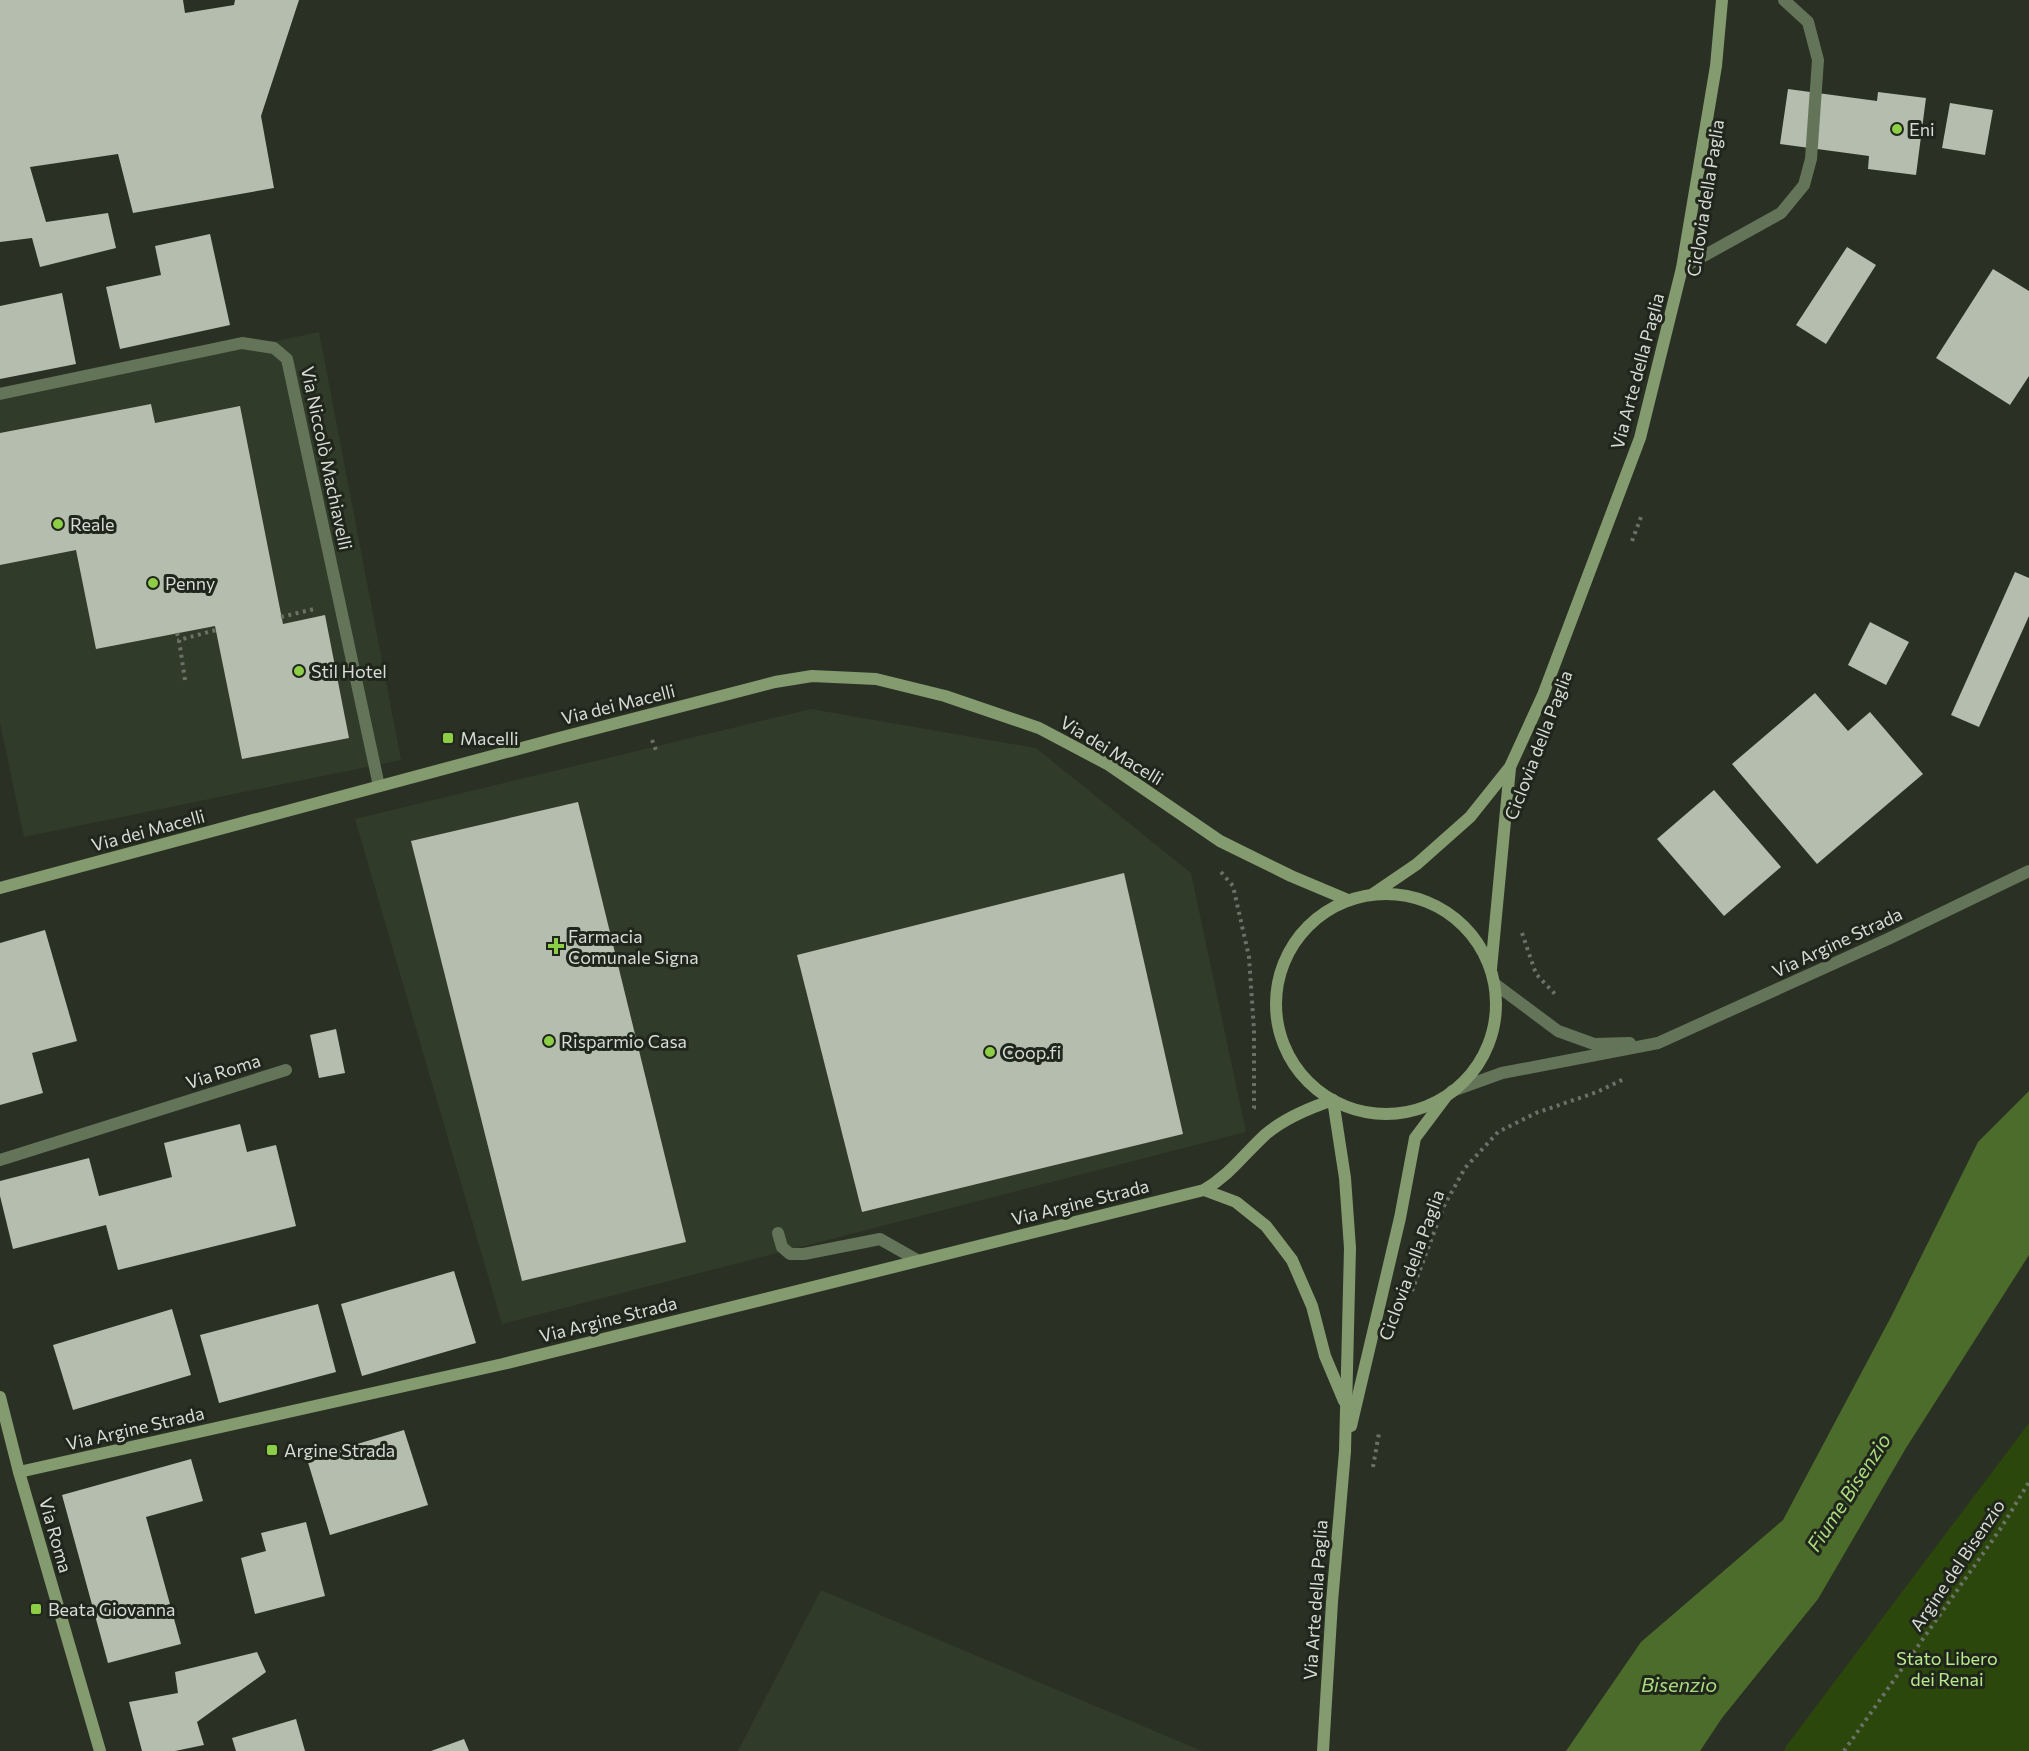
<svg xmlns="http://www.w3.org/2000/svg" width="2029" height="1751" viewBox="0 0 2029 1751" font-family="Commissioner,sans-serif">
<rect width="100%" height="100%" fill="#2a3024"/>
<g fill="#313b2a">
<polygon points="319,332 401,760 24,837 0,723 0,400"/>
<polygon points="811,709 1036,748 1191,873 1246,1132 502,1324 355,819"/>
<polygon points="821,1590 1202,1751 738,1751"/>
</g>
<polygon fill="#2c470c" points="2029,1423 2029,1751 1784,1751 1787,1745"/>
<polygon fill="#4b6c2a" points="2029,1091 2029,1255 1906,1448 1818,1599 1722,1718 1700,1751 1566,1751 1641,1642 1783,1520 1892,1315 1978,1142"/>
<g fill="#b4bdae">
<polygon points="0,0 183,0 185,13 234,5 235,0 299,0 261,116 274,188 133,213 118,154 30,167 46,222 108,213 116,248 40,267 32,238 0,242"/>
<polygon points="1788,89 1877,101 1878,92 1926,98 1916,175 1868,169 1869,156 1780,144"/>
<polygon points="1950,103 1993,110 1985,155 1942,148"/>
<polygon points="210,234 230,325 120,349 106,287 161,275 155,246"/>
<polygon points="1847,247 1876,265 1826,344 1796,325"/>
<polygon points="1993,269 2029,291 2029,376 2010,405 1936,358"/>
<polygon points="62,293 76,364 0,379 0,306"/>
<polygon points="151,404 155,423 240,406 283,624 325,615 349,738 242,759 215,626 96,649 76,550 0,565 0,433"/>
<polygon points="2015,572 2029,578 2029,616 1979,727 1951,715"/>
<polygon points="1870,622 1909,642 1886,685 1848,665"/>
<polygon points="1815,693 1848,731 1870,712 1923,774 1817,864 1732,764"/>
<polygon points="1714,790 1781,867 1724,916 1657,839"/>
<polygon points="578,802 686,1242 522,1281 411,841"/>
<polygon points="1124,873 1183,1134 862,1212 797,955"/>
<polygon points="45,930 77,1041 32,1053 43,1093 0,1105 0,943"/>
<polygon points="336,1029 345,1073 319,1078 310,1035"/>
<polygon points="240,1124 247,1152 276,1145 296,1226 118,1270 106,1225 13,1249 0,1196 0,1181 89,1158 99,1196 172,1177 164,1143"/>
<polygon points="454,1271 476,1343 362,1376 341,1304"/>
<polygon points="318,1304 336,1372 219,1403 200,1335"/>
<polygon points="172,1309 191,1375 73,1410 53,1345"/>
<polygon points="404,1430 428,1505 330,1535 307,1459"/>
<polygon points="191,1459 203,1501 146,1517 181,1644 108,1663 62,1495"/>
<polygon points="306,1522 325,1596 255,1614 241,1558 266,1551 261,1533"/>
<polygon points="257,1652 266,1672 197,1722 204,1745 175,1751 142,1751 129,1702 178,1693 175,1672"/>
<polygon points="296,1719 305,1751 236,1751 232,1738"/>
<polygon points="464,1739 469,1751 431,1751"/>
</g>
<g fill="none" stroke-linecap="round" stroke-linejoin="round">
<g stroke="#6c7167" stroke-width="4" stroke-dasharray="3 4.5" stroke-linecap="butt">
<polyline points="1632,541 1641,517"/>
<polyline points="281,617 314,609"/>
<polyline points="177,633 179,640"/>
<polyline points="185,680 179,640 216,630"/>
<polyline points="652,740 656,750"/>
<polyline points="1221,872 1233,886 1249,957 1254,1030 1254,1108 1252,1110"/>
<polyline points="1522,933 1536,974 1555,994"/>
<polyline points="1412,1291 1444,1206 1465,1168 1498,1132 1536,1113 1597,1092 1626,1078"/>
<polyline points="1373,1467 1379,1433"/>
<polyline points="1844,1751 2001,1528 2029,1482"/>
</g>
<g stroke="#647458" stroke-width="12">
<polyline points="1682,268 1781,213 1804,185 1811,159 1818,60 1808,22 1784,0"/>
<polyline points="778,1233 782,1247 790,1254 804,1254 880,1239 917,1260"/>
</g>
<g stroke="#647458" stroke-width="12">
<polyline points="0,394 242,343 274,348 287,359 379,786"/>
<polyline points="1495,984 1558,1031 1594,1044 1630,1043"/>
<polyline points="1452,1091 1502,1073 1658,1043 1888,939 2029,871"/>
<polyline points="0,1160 286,1070"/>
</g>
<g stroke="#839b6f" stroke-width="12">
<polyline points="0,888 559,738 775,682 812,676 876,679 945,696 1039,728 1109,765 1220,841 1291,876 1348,900"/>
<polyline points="1373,894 1417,864 1470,817 1510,767 1543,695 1640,438 1682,268 1716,66 1722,0"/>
<circle cx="1386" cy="1004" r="110"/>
<polyline points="1491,969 1510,768"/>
<polyline points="1204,1190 1236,1202 1266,1226 1292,1260 1312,1306 1325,1356 1344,1401"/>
<polyline points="0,1397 19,1472 100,1751"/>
<polyline points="1351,1426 1400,1218 1415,1138 1445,1098"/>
<path d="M19 1472 503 1364 1204 1190C1230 1175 1244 1154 1266 1134 1285 1118 1309 1108 1333 1100"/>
<polyline points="1323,1751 1332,1602 1345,1451 1350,1248 1345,1178 1333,1100"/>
</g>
</g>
<g fill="#8cce45" stroke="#20261b" stroke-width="2">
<circle cx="1897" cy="129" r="6"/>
<circle cx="58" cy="524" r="6"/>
<circle cx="153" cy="583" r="6"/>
<circle cx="299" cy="671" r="6"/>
<rect x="442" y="732" width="12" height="12" rx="3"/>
<path d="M553 937h6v6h6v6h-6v6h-6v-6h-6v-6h6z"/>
<circle cx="549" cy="1041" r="6"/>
<circle cx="990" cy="1052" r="6"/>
<rect x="266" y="1444" width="12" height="12" rx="3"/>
<rect x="30" y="1603" width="12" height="12" rx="3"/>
</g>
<g text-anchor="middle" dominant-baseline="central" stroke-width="6" stroke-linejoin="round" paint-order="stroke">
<g font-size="18" fill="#d8dcd5" stroke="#20261b" text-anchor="start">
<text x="1909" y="129">Eni</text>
<text x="70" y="524">Reale</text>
<text x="165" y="583">Penny</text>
<text x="311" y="671">Stil Hotel</text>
<text x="460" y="738">Macelli</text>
<text x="568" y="936">Farmacia<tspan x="568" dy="21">Comunale Signa</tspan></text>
<text x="561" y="1041">Risparmio Casa</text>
<text x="1002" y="1052">Coop.fi</text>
<text x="284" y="1450">Argine Strada</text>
<text x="48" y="1609">Beata Giovanna</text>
</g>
<g font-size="18" fill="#d8dcd5" stroke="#20261b">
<text transform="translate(1705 198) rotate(-81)">Ciclovia della Paglia</text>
<text transform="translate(1637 371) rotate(-75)">Via Arte della Paglia</text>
<text transform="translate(327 458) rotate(78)">Via Niccolò Machiavelli</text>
<text transform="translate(618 704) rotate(-14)">Via dei Macelli</text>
<text transform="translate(1538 745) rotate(-69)">Ciclovia della Paglia</text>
<text transform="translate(1112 750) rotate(31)">Via dei Macelli</text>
<text transform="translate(148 830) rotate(-15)">Via dei Macelli</text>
<text transform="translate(1837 942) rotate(-25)">Via Argine Strada</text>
<text transform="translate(223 1071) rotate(-18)">Via Roma</text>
<text transform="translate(1080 1202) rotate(-14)">Via Argine Strada</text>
<text transform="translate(1411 1265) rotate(-70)">Ciclovia della Paglia</text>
<text transform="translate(608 1319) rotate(-14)">Via Argine Strada</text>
<text transform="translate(135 1428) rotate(-13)">Via Argine Strada</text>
<text transform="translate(56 1535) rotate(74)">Via Roma</text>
<text transform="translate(1957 1565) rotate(-56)">Argine del Bisenzio</text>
<text transform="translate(1315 1600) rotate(-86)">Via Arte della Paglia</text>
</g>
<g font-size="18" fill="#b8ea8c" stroke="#20261b">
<text x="1947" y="1658">Stato Libero<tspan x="1947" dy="21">dei Renai</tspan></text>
</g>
<g font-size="20" font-style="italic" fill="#aadb7e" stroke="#20261b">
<text transform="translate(1848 1492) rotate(-57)">Fiume Bisenzio</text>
<text x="1679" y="1684">Bisenzio</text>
</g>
</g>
</svg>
